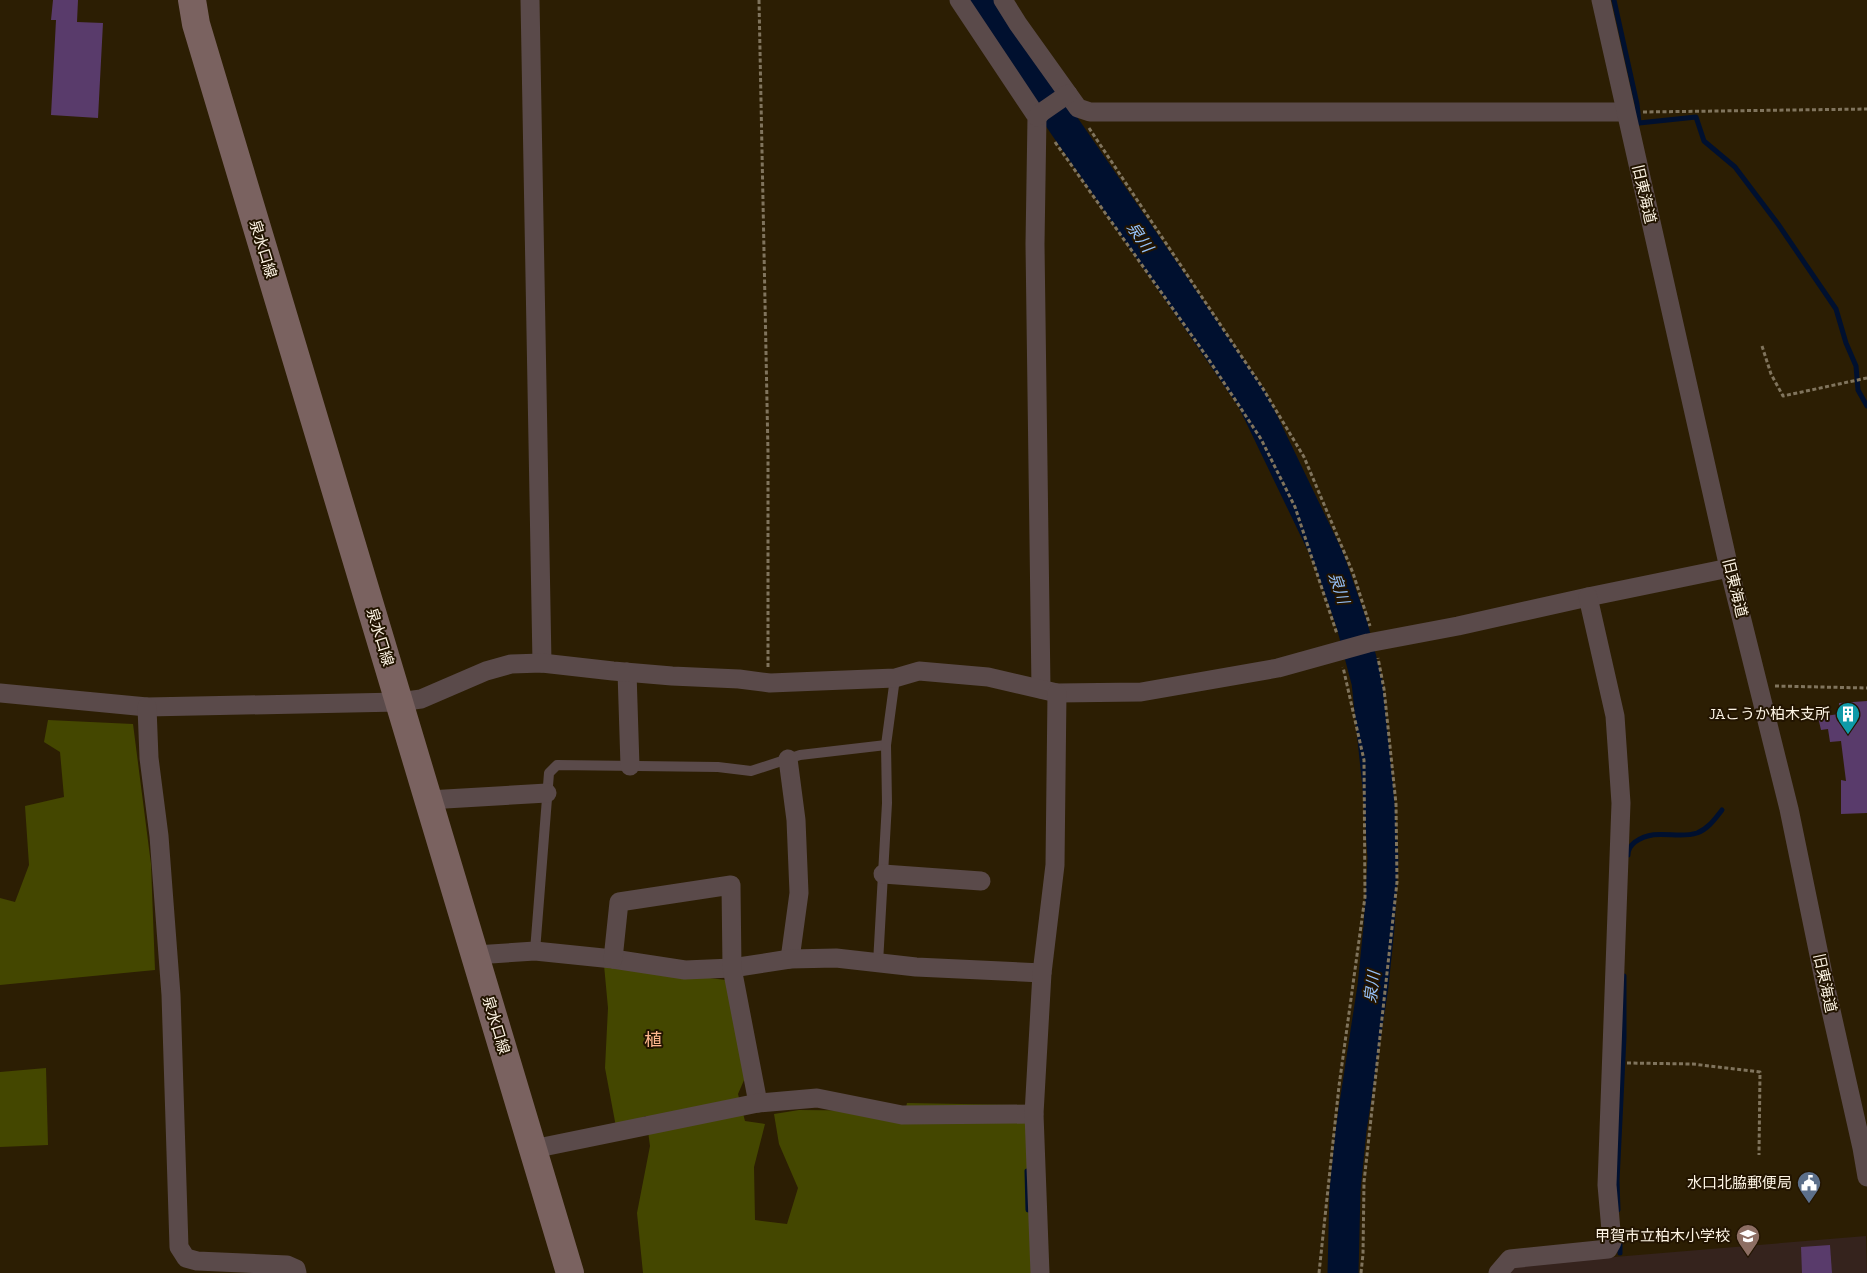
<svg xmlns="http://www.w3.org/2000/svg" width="1867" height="1273" viewBox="0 0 1867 1273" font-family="'Zilla Slab','Noto Sans JP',serif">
<rect width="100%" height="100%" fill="#2c1e03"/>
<polygon fill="#35231d" points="1866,1236 1867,1273 1509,1273 1517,1265"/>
<g fill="#444700">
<polygon points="48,720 133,724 151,864 155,970 0,985 0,898 15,902 29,865 25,806 64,797 60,752 44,742"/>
<polygon points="604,965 742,982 751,1064 738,1094 745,1121 765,1124 754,1167 755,1220 787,1224 798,1188 779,1144 774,1114 799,1110 905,1111 907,1103 1025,1105 1035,1273 643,1273 637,1213 650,1146 646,1116 616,1127 605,1068 608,1008"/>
<polygon points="46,1068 48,1145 0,1147 0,1072"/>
</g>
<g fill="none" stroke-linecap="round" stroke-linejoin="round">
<g stroke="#00102f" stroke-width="5">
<polyline points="1614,0 1637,104 1639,123 1696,117 1704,141 1735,167 1778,224 1836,309 1846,343 1856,366 1858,390 1867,406"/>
<path d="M1628 855C1628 850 1631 845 1635 842 1657 827 1676 840 1697 833 1708 829 1715 819 1722 810"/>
<polyline points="1027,1171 1028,1210"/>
<polyline points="1618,1210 1617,1181 1624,1037 1624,976"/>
<polyline points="1620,1241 1620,1253"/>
</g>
<polyline stroke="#00102f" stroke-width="31" points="978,0 1252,399 1329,559 1352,625 1367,682 1378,787 1383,858 1379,927 1373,986 1351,1130 1345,1190 1343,1273"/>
</g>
<g fill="#593b6b">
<polygon points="53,0 78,0 77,22 103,23 98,118 51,115 56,20 51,20"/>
<polygon points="1867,701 1867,813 1841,814 1841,780 1846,781 1841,741 1830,742 1828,729 1821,730 1818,717 1839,714 1839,703"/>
<polygon points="1830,1245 1832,1273 1802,1273 1801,1247"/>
</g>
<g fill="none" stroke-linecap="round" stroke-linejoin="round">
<g stroke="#80745d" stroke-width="3" stroke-dasharray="4 2.5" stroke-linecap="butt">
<polyline points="759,0 768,453 768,667"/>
<polyline points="1643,112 1867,109"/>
<polyline points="1089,128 1262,387 1304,457 1353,573 1370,626"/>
<polyline points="1055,142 1207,357 1261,439 1295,507 1337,634"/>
<polyline points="1762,346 1771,374 1783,396 1867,378"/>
<polyline points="1775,686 1867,688"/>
<polyline points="1627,1063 1693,1064 1760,1072 1759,1155"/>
<polyline points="1319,1273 1339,1086 1365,897 1364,760 1343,667"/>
<polyline points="1361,1273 1363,1254 1364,1182 1397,882 1396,804 1384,689 1378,658"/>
</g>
<g stroke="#5a4a4a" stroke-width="10">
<polyline points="535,951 549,773 557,765 718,767 751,771 800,755 886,745"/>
<polyline points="878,963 887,803 886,745 895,678"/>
</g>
<g stroke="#5a4a4a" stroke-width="19">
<polyline points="530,0 542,663"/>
<polyline points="959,0 1037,117 1035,244 1041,689"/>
<polyline points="1003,0 1018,24 1078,108 1090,112 1625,112"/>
<polyline points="1601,0 1729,568 1789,809 1825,984 1862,1148 1867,1177"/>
<polyline points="1037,117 1042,112 1068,94"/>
<polyline points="627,672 630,766"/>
<polyline points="0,693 147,707 399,702 421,699 486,671 511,664 542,663 613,671 672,676 739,679 770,683 895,678 919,671 988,677 1057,693 1141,692 1278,668 1368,643 1458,626 1588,597 1729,568"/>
<polyline points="147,707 149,758 159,836 171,995 179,1247 186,1258 197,1261 287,1265 296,1269 297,1273"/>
<polyline points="788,759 796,820 799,893 790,959"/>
<polyline points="428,800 547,793"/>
<polyline points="883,874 981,881"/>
<polyline points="475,955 535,951 613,959 685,970 732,968 790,959 836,958 916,967 1042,973"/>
<polyline points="613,959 619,902 731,885 732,968 758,1103"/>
<polyline points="533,1149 758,1103 817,1098 902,1115 1034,1114"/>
<polyline points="1040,1273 1034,1114 1042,973 1055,865 1057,693"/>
<polyline points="1498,1273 1510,1259 1608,1249 1612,1242 1607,1185 1621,803 1615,716 1588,597"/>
</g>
<polyline stroke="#7a6260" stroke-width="28" points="192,0 196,24 570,1273"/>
</g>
<defs>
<g id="building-pin" transform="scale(1.25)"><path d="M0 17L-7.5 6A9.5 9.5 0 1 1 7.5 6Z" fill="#0f9aa8" stroke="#221400"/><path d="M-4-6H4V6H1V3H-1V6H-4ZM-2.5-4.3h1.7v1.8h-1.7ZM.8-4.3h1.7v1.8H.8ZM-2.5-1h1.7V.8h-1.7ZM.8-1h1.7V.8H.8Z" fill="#fff"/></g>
<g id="civic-pin" transform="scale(1.25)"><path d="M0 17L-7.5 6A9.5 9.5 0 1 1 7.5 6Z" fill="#5c6f8a" stroke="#221400"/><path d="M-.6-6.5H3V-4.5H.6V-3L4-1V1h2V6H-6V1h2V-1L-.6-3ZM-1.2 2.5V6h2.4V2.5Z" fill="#fff"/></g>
<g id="school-pin" transform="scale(1.25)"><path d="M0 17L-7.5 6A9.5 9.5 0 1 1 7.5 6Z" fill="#8d6e63" stroke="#221400"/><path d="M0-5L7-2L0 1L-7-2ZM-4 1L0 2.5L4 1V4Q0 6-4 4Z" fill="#fff"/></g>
</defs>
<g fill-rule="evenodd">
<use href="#building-pin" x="1848" y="714"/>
<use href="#civic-pin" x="1809" y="1183"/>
<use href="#school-pin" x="1748" y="1236"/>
</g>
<g text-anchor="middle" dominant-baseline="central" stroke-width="4" stroke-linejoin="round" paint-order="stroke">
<g font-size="15" fill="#fdf4e4" stroke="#221400">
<text transform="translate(1644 194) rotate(77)">旧東海道</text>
<text transform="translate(263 249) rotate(73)">泉水口線</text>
<text transform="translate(1735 588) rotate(76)">旧東海道</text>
<text transform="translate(380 637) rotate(73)">泉水口線</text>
<text transform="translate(1825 983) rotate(78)">旧東海道</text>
<text transform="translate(496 1025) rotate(73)">泉水口線</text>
</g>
<g font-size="15" fill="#fdf4e4" stroke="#221400" text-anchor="end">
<text x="1830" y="714">JAこうか柏木支所</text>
<text x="1792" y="1183">水口北脇郵便局</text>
<text x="1730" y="1236">甲賀市立柏木小学校</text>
</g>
<g font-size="16" font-style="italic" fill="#96c2fa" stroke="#221400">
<text transform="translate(1140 237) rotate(55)">泉川</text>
<text transform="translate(1339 588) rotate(71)">泉川</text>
<text transform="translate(1372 987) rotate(-83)">泉川</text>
</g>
<g font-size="18" fill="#ffb78e" stroke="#221400">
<text x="653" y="1040">植</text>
</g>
</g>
</svg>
